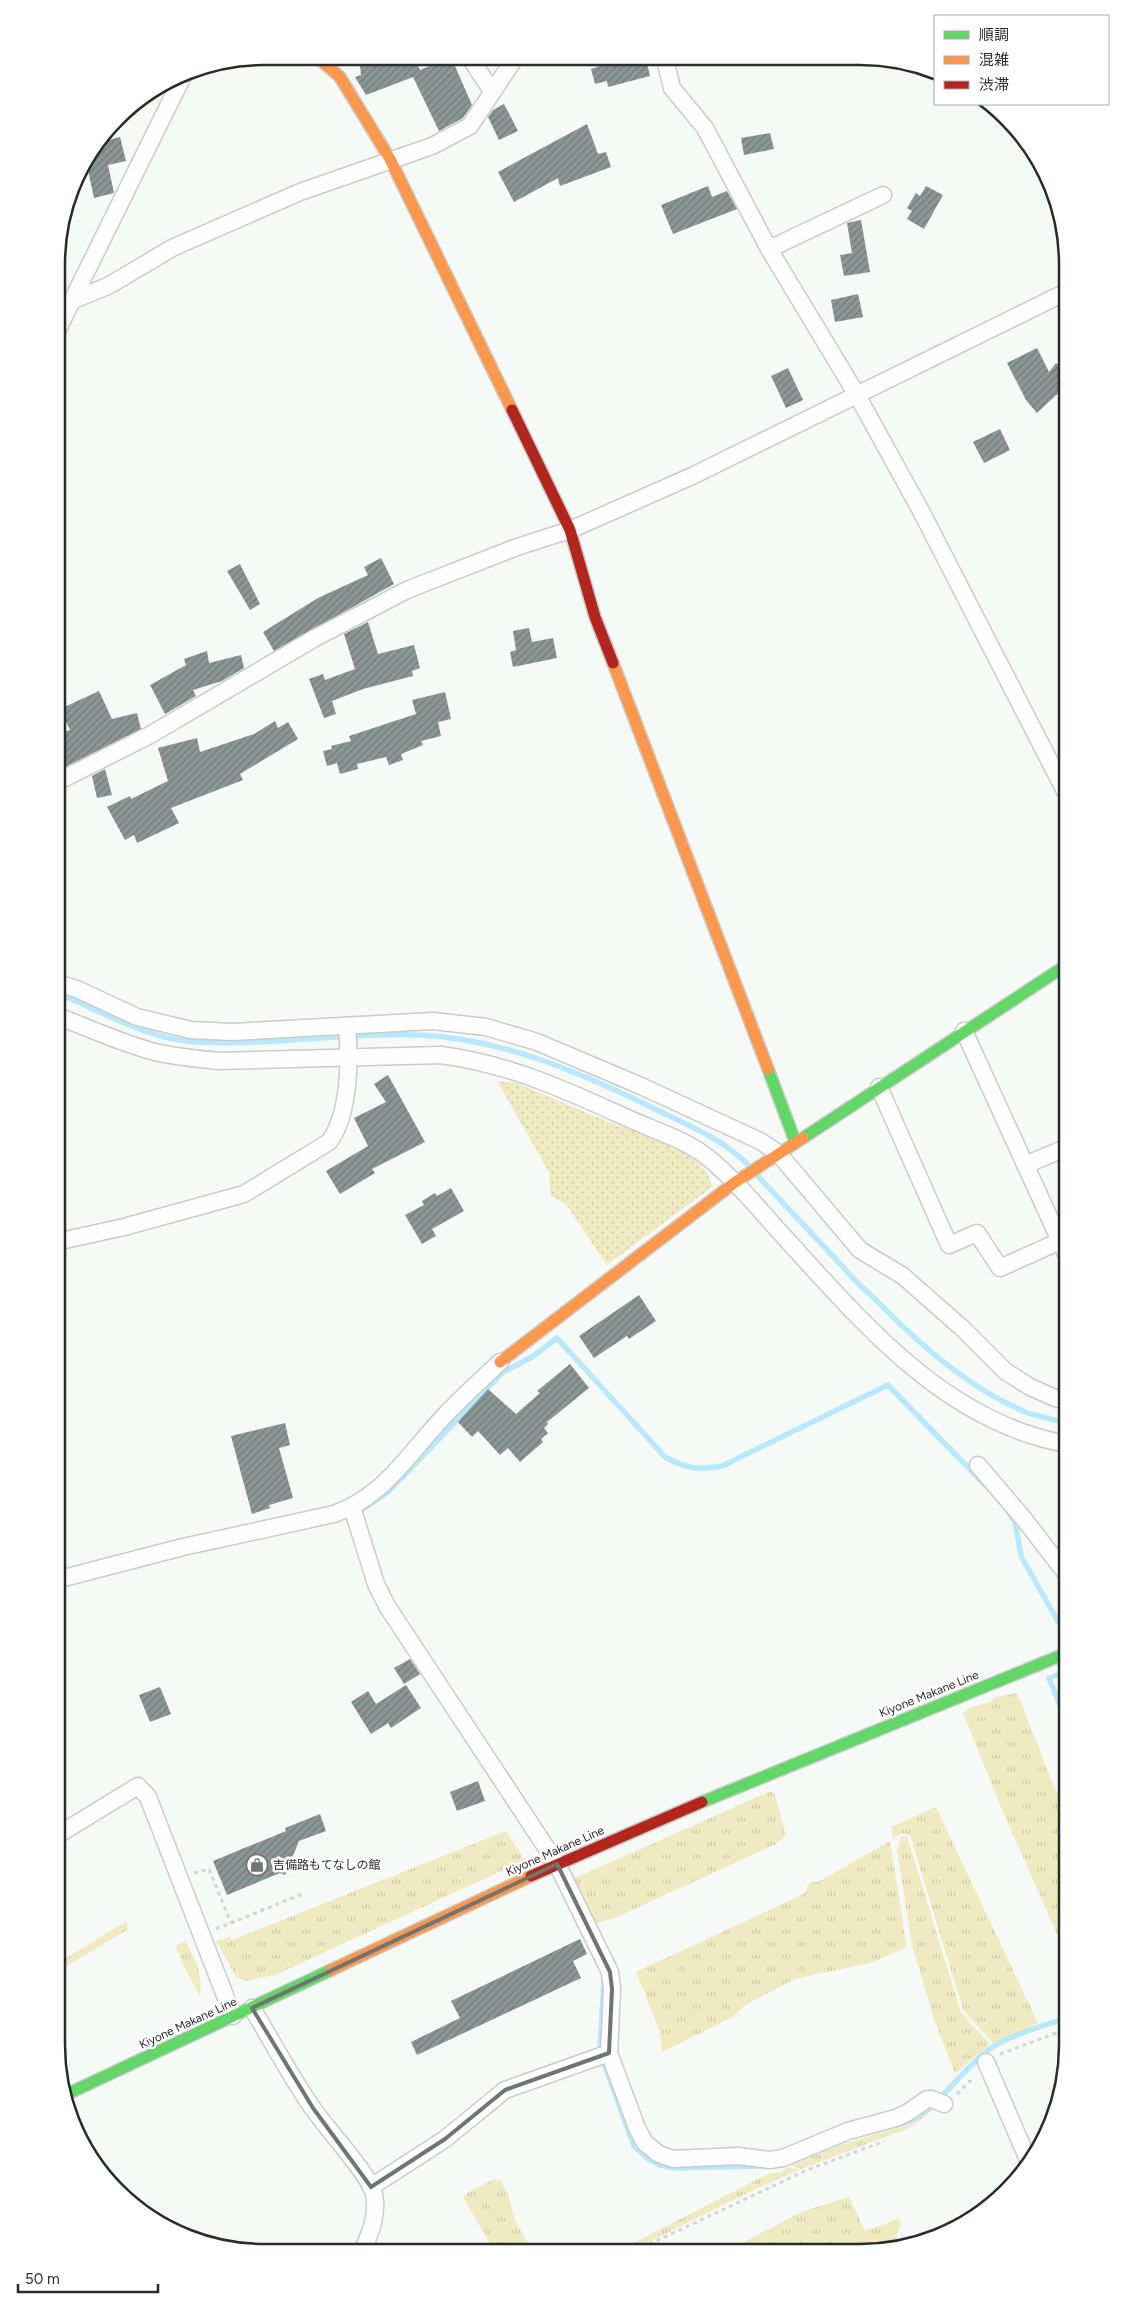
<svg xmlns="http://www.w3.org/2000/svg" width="1124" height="2309" viewBox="0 0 1124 2309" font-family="Figtree,'Noto Sans JP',sans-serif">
<defs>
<pattern id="grass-tufts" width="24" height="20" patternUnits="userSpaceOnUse" patternTransform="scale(1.25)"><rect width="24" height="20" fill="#f0eac2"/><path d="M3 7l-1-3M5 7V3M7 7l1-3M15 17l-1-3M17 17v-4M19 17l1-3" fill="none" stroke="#cec9a7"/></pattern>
<pattern id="park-dots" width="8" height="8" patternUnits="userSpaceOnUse" patternTransform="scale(1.25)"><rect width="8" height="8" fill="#f0eac2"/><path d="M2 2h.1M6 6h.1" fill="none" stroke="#cec9a7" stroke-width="1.8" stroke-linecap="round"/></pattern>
<pattern id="building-hatch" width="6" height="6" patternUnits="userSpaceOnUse" patternTransform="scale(1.25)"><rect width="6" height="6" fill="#8b9695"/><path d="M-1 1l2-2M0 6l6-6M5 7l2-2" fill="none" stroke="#727b7a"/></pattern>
</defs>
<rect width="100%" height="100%" fill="#f5faf7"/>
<g fill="url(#grass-tufts)">
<polygon points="1017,1693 1067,1819 1067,1957 1001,1807 963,1713 971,1707 990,1702 996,1697"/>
<polygon points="771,1791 775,1795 786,1835 776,1844 617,1917 595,1924 573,1879"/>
<polygon points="936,1807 1038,2023 993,2043 963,2010 910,1835 902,1833 893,1838 891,1827"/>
<polygon points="506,1831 525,1860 275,1975 246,1981 237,1978 216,1941 229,1937 232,1940"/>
<polygon points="907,1836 961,2013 990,2044 955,2074 934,2019 912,1945 897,1850 901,1837"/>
<polygon points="890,1841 907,1947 874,1962 795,1979 745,2005 733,2017 662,2052 660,2032 636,1972 804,1894 810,1882 818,1882"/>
<polygon points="127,1921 127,1930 67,1966 63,1965 63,1960"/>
<path d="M185 1941C196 1958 203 1976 200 1996L182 1963 176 1946Z"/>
<polygon points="929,2110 933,2110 909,2128 801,2169 791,2165 842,2144 909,2125"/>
<polygon points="788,2167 799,2170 745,2194 637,2248 629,2251 618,2251 770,2173 780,2173"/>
<polygon points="492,2180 500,2180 508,2193 515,2221 533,2251 494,2250 464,2199 464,2195"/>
<polygon points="849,2197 865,2231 898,2219 901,2223 897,2234 896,2248 860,2253 725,2252 801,2212"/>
</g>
<path fill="url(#park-dots)" d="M497 1081 516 1083C548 1096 579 1110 611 1123 640 1134 709 1151 712 1187L607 1265 565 1203 551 1196 549 1172Z"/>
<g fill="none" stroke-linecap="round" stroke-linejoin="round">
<g stroke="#b8e8f9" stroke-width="5.5">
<path d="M57 994C70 997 83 1004 95 1010 127 1024 159 1040 195 1042 269 1046 343 1032 418 1035 499 1038 574 1070 647 1105 682 1123 722 1137 750 1167"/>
<path d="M756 1174 845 1269C855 1282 868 1292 880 1304 921 1346 969 1388 1023 1411 1037 1417 1053 1419 1067 1423"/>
<path d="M360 1511 388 1492 503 1372 532 1357 557 1338 665 1457C687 1469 697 1470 722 1466L888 1385 985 1485"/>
<polyline points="1009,1513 1015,1522 1021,1556 1064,1632"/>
<polyline points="1067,1723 1049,1678 1067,1671"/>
<polyline points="600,2049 604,1979"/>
<polyline points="602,2058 634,2146 647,2158 660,2165 674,2168 767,2166"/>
<path d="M897 2125C935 2117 959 2070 991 2048 1010 2035 1046 2025 1067 2018"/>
</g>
</g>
<g fill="url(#building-hatch)">
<polygon points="373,57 414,57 420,70 451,57 472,105 463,118 439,131 413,77 366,95 355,77 361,75 360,66"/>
<polygon points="610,58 646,59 650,76 608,87 607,81 595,84 591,69 603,65 602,60"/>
<polygon points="504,104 518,131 499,140 488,117 493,110"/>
<polygon points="587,124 598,154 606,152 611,167 560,186 558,178 514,202 498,172"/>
<polygon points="770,133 774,149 744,155 741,138"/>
<polygon points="120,137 126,161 108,165 114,193 94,198 86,161 101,142"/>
<polygon points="708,186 712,197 727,191 737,209 673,234 661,205"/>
<polygon points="926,186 943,195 924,229 907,219 912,211 907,208 916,193 920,196"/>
<polygon points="861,220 870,272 844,276 840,255 852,253 847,223"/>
<polygon points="858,294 863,317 835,322 831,300"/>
<polygon points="1037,348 1049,372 1056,363 1068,372 1068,384 1037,413 1026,400 1007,363"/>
<polygon points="788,368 803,400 786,408 771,376"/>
<polygon points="1000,429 1010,450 984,463 973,442"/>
<polygon points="381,558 394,584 274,651 263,632 318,598 368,575 364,567"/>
<polygon points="240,564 260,604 250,610 227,571"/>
<polygon points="368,622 378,654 414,645 420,668 412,671 413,676 363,689 332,701 336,714 324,718 309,679 323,674 325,680 355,669 344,634"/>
<polygon points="529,628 532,642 553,638 557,658 513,667 510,652 516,650 513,631"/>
<polygon points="207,651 209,663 241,655 244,668 222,681 193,690 196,696 165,714 150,685 186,665 184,659"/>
<polygon points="99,691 112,719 137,713 141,729 57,771 57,734 70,730 60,709"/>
<polygon points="445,692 451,719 438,722 441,736 421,741 423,745 401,754 403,760 389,765 386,757 357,764 358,769 340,774 337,763 327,766 323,751 332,749 331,746 351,741 349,736 416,714 412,700"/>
<polygon points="275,721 278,728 288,722 298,739 240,774 243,780 171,808 179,823 137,843 134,835 125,840 107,807 130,796 131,799 168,781 158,748 197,738 200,752 254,734"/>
<polygon points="105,769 112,795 97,798 92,776"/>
<polygon points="388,1075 425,1142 372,1169 375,1173 340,1194 326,1171 368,1146 354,1118 386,1102 374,1084"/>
<polygon points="451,1188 464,1211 432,1229 436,1236 422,1244 405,1215 424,1205 422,1201 435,1193 437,1196"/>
<polygon points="639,1295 656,1321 629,1339 627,1336 594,1358 579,1336"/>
<polygon points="570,1364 589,1388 547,1422 548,1424 544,1428 548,1433 541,1439 543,1442 520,1462 508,1448 500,1455 478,1431 472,1437 458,1422 488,1389 516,1414 540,1393 537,1391"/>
<polygon points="285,1423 290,1445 279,1448 293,1498 269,1505 270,1508 252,1514 231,1436"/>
<polygon points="410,1659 420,1674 404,1684 394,1668"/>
<polygon points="406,1685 421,1708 391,1728 388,1723 371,1734 351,1702 368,1691 376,1704"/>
<polygon points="160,1687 171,1714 150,1722 139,1695"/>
<polygon points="478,1781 485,1801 457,1811 450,1792"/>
<polygon points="320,1814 326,1831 299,1841 285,1875 280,1873 227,1895 213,1861 286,1831 285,1828"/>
<polygon points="580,1939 587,1954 573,1961 581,1978 417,2055 411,2042 460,2018 451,2001"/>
</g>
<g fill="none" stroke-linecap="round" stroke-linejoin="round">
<g stroke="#c9ccca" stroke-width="19">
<g id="street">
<polyline points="470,58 492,91"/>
<polyline points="665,59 672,88 705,128 769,249 857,395 921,511 1068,797"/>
<polyline points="769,249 883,195"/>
<polyline points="71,301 108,286 172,248 300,192 432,146 470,126 515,58"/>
<polyline points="57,331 185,72"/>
<polyline points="57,782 150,735 315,638 407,590 517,547 570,530 692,476 1068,291"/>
<polyline points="57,983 77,989 137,1017 191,1030 232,1032 433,1021 486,1027 537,1042 641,1086 760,1141 778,1153 860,1250 903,1276 962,1328 1005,1371 1030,1387 1055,1398 1067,1401"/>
<path d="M57 1016C89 1028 121 1043 155 1052 176 1057 198 1059 219 1061L441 1055C514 1065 567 1091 634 1121 657 1131 685 1140 706 1156 732 1177 755 1204 777 1229 858 1317 942 1422 1067 1444"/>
<polyline points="964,1031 1067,1256"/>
<polyline points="879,1087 949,1245 977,1233 1000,1268 1060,1241"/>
<polyline points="1025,1165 1068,1147"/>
<path d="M56 1242 124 1227 244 1194 329 1142C350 1114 350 1059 347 1026"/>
<polyline points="978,1465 1024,1519 1067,1575"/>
<polyline points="352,1507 376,1584 387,1606 557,1864 610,1972 612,1989 609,2053 505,2090 445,2139 371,2187"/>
<path d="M56 1580 183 1547 334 1514C387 1495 410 1451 447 1413 464 1395 482 1379 500 1362"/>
<polyline points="56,1836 138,1786 148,1797 233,2016"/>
<path d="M252 2008C272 2041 291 2078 314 2110 327 2129 369 2174 374 2194 378 2214 371 2231 363 2250"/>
<polyline points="609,2053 637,2128 645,2143 659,2154 673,2159 738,2156 770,2160 783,2158 848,2131 896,2118 907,2113 927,2099 932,2099 944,2104"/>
<polyline points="986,2062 1029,2162"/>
</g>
</g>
<g stroke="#c9ccca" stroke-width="14">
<g id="fast">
<polyline points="768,1069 795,1141"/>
<polyline points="803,1138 1068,964"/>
<polyline points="702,1802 1067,1653"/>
<polyline points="63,2096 331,1970"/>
</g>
</g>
<g stroke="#c9ccca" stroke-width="14">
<g id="slow">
<polyline points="317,57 340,77 390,159 512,410"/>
<polyline points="613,663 768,1069"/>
<polyline points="500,1362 734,1183 803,1138"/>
<polyline points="331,1970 531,1876"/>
</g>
</g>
<g stroke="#c9ccca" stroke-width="14">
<g id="jam">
<polyline points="512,410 570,530 595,617 613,663"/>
<polyline points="531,1876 702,1802"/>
</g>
</g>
<g stroke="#d5d5d5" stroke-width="3" stroke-dasharray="4 4" stroke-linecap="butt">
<polyline points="194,1873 209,1869 231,1923"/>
<polyline points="216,1929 305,1893"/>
<polyline points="1000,2054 1067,2029"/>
<polyline points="957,2094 974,2077"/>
<polyline points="635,2251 807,2170 885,2141"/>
</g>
<use href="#street" stroke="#fefefe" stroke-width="16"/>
<use href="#fast" stroke="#63d668" stroke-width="11"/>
<use href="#slow" stroke="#ff974d" stroke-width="11"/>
<use href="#jam" stroke="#b3261e" stroke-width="11"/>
</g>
<path fill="none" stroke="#707472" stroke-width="4" stroke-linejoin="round" d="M557 1864 610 1972 612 1989 609 2053 505 2090 445 2139 371 2187 313 2108 252 2008Z"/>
<defs>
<g id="shop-ring" transform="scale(1.125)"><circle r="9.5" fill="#fff" stroke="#707472" stroke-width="1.5"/><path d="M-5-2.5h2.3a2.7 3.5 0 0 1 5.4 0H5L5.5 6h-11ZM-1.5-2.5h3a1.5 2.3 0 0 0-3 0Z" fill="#707472"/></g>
</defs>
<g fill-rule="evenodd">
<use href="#shop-ring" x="257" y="1865"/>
</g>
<g text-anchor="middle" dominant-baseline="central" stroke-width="5" stroke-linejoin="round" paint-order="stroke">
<g font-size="12" fill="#292c2a" stroke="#fff">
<text transform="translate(929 1694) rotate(-22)">Kiyone Makane Line</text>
<text transform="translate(555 1851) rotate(-24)">Kiyone Makane Line</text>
<text transform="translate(188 2023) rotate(-25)">Kiyone Makane Line</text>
</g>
<g font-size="12" fill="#292c2a" stroke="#fff" text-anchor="start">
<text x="273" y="1865">吉備路もてなしの館</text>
</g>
</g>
<path d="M0 0H1124V2309H0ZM264 65H860A199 199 0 0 1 1059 264V2045A199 199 0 0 1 860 2244H264A199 199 0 0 1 65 2045V264A199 199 0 0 1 264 65Z" fill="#fff" fill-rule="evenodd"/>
<path fill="none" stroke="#292c2a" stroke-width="2.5" d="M264 65H860A199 199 0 0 1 1059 264V2045A199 199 0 0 1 860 2244H264A199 199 0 0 1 65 2045V264A199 199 0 0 1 264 65Z"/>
<rect x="934" y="15" width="175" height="90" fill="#ffffff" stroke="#a9abaa"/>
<rect x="944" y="31" width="25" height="8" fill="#63d668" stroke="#a9abaa"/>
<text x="979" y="40" font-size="15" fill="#292c2a">順調</text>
<rect x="944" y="56" width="25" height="8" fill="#ff974d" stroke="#a9abaa"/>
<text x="979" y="65" font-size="15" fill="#292c2a">混雑</text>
<rect x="944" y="81" width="25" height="8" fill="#b3261e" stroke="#a9abaa"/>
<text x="979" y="90" font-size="15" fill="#292c2a">渋滞</text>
<path d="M18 2284v8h140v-8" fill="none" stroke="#292c2a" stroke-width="2.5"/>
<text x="25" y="2284" font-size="15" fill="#292c2a" stroke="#ffffff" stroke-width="4" paint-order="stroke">50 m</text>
</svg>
